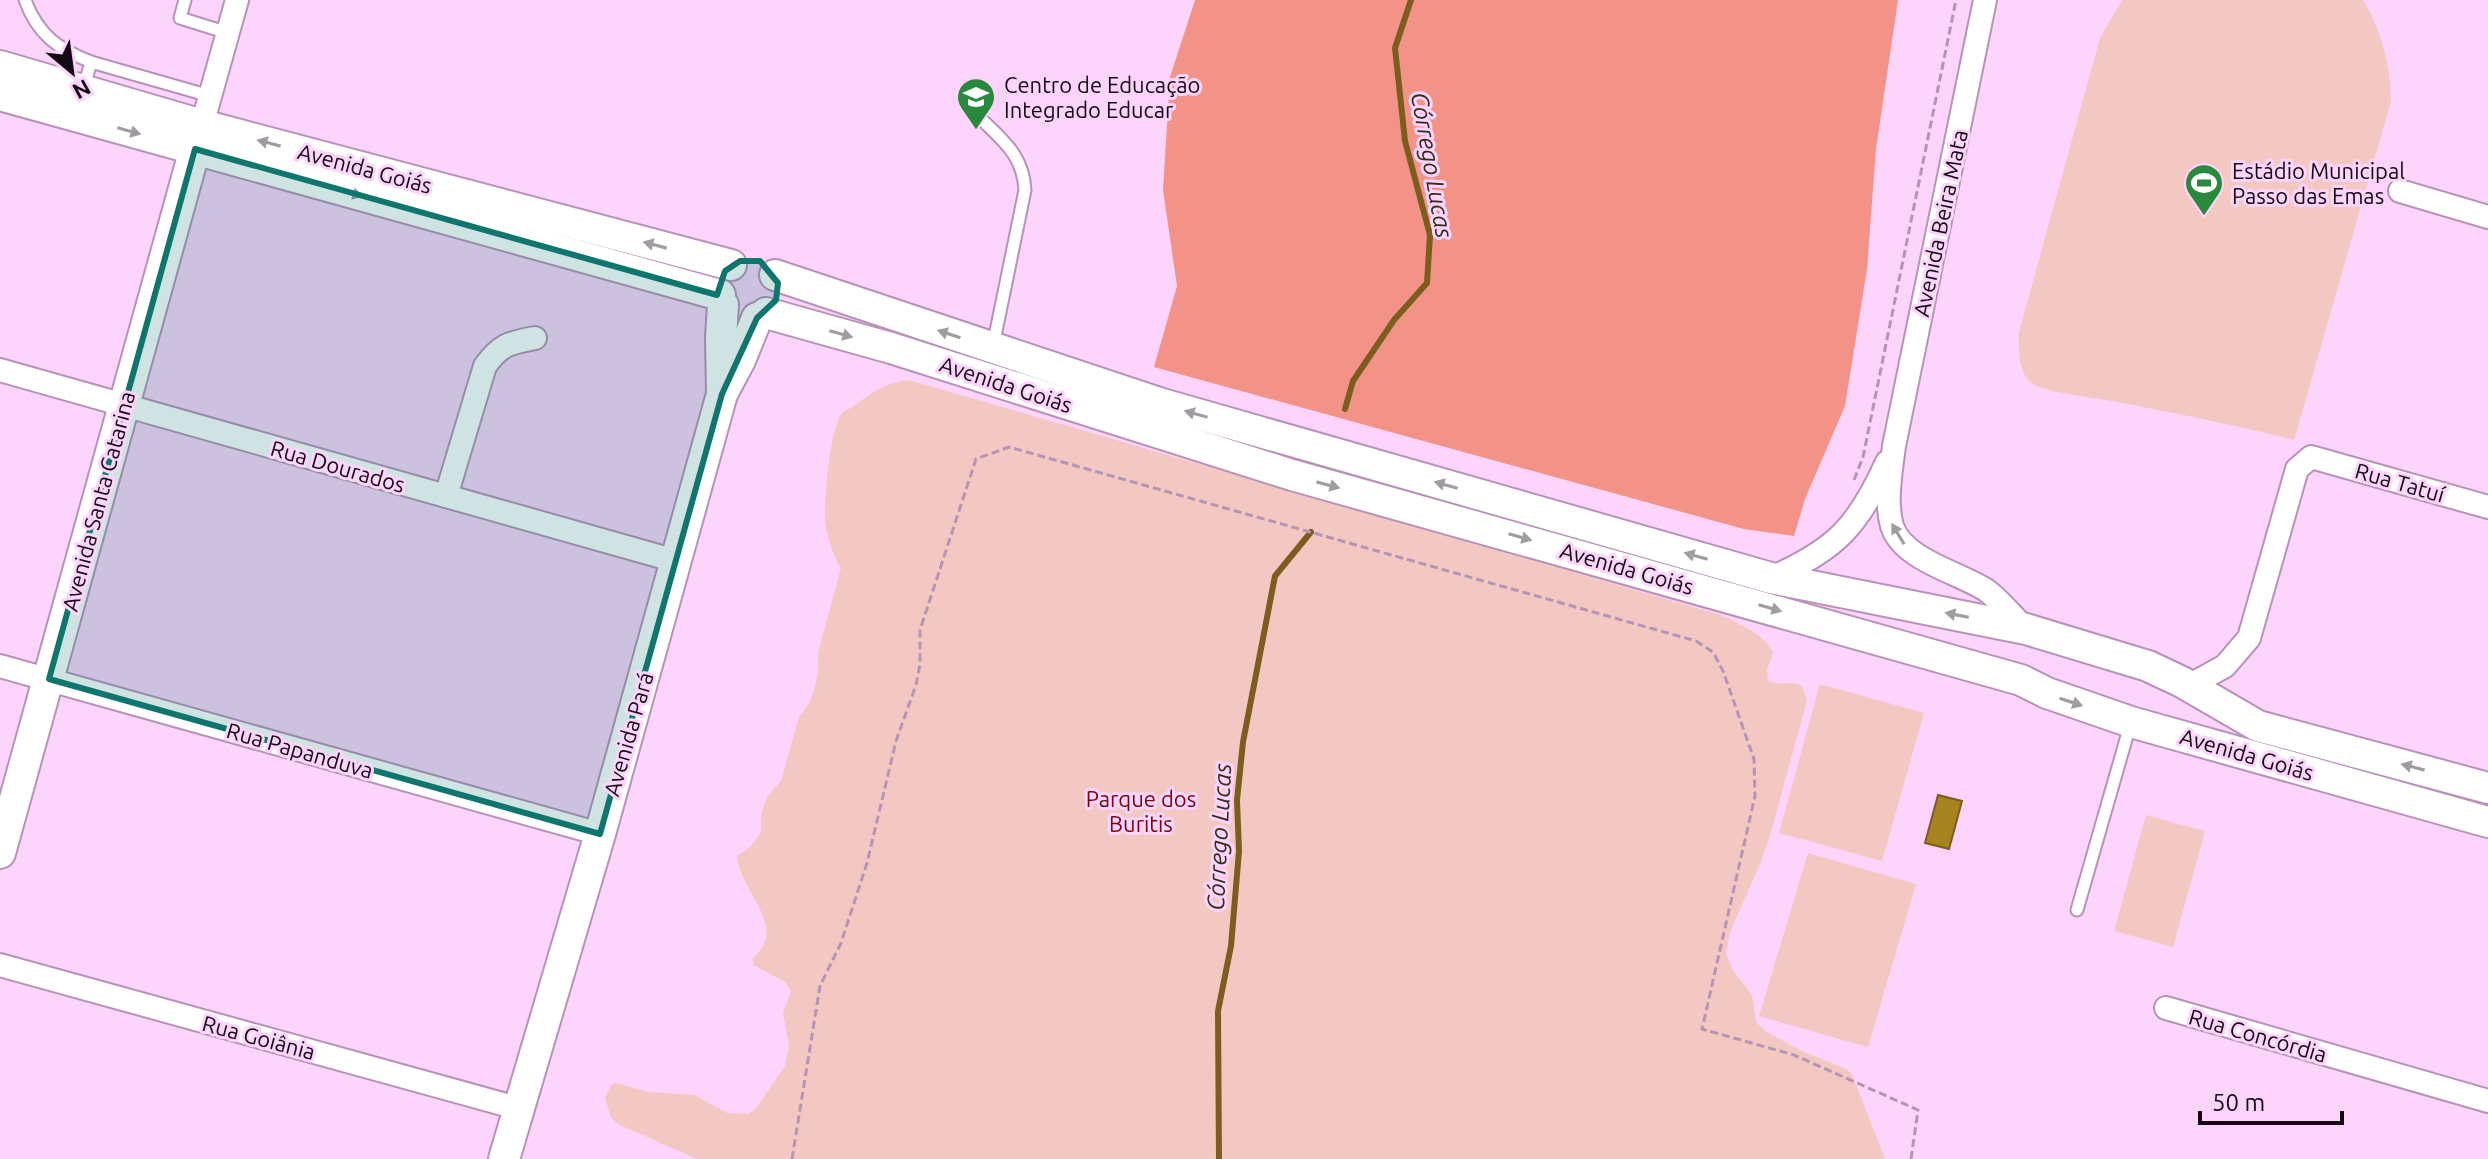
<svg xmlns="http://www.w3.org/2000/svg" width="2488" height="1159" viewBox="0 0 2488 1159" font-family="Ubuntu,sans-serif">
<rect width="100%" height="100%" fill="#fcd4fc"/>
<g fill="#f4c8c2">
<path d="M2122 0H2363C2382 32 2390 64 2391 101L2294 440C2232 424 2169 412 2106 400 2090 397 2045 392 2033 384 2018 374 2018 348 2019 332L2100 38Z"/>
<path d="M909 380 1721 615C1738 623 1766 635 1773 653L1767 670 1768 680C1779 688 1790 679 1802 686L1807 700 1771 832 1760 864 1730 932 1726 955 1734 972 1752 995 1756 1022 1766 1032 1802 1051 1846 1069 1852 1074 1885 1159H697L620 1125 611 1118 605 1098 611 1085 615 1083 649 1092 694 1095 727 1113 748 1114 756 1108 785 1066 789 1046 783 1013 791 991 785 982 753 965V958C790 926 739 891 737 856L750 847 761 832V815L767 797 781 781 799 717C814 702 820 673 818 653L841 568C833 554 827 538 825 521 824 502 830 424 843 412 847 409 850 409 854 406 872 392 885 383 909 380Z"/>
<polygon points="1820,684 1924,713 1882,861 1779,833"/>
<polygon points="2146,815 2205,831 2173,947 2114,931"/>
<polygon points="1808,853 1916,884 1868,1047 1759,1016"/>
</g>
<polygon fill="#f39388" points="1195,0 1898,0 1876,149 1867,269 1845,406 1805,499 1794,536 1744,529 1154,367 1177,286 1163,190 1170,77"/>
<polygon fill="#a78320" stroke="#7b5e1d" stroke-width="2" points="1938,795 1962,801 1949,849 1925,843"/>
<g fill="none" stroke-linecap="round" stroke-linejoin="round">
<g stroke="#7b5e1d" stroke-width="6">
<polyline points="1345,409 1353,381 1394,320 1427,283 1430,235 1405,141 1395,48 1411,0"/>
<polyline points="1219,1159 1218,1011 1231,946 1239,851 1237,800 1243,742 1275,576 1311,532"/>
</g>
<g stroke="#b892b8" stroke-width="15">
<g id="lane">
<path d="M25 0C38 35 58 49 91 62L83 90"/>
<polyline points="185,0 180,18 228,33"/>
<polyline points="91,62 210,96"/>
<path d="M978 116C1002 140 1023 154 1025 190L993 346"/>
<polyline points="2077,910 2131,722"/>
</g>
</g>
<g stroke="#b892b8" stroke-width="26">
<g id="street">
<path d="M1985 0 1894 446C1891 471 1885 501 1892 526 1903 560 1958 572 1986 590 2000 600 2013 617 2026 629"/>
<polyline points="202,125 237,0"/>
<polyline points="2400,191 2488,217"/>
<polyline points="0,370 676,561"/>
<path d="M446 496 485 366C501 344 509 343 535 338"/>
<path d="M1771 578C1836 550 1858 526 1887 462"/>
<polyline points="0,666 600,834"/>
<polyline points="2187,687 2225,666 2249,638 2297,469 2311,457 2488,507"/>
<polyline points="0,965 517,1108"/>
<polyline points="2166,1008 2488,1101"/>
</g>
</g>
<g stroke="#b892b8" stroke-width="34">
<g id="secondary">
<polyline points="0,66 202,125 731,265"/>
<polyline points="0,95 720,295"/>
<polyline points="775,275 1159,403 1771,578 2026,629 2148,666 2182,682 2258,726 2488,788"/>
<polyline points="766,313 891,348 1292,475 2021,680 2047,693 2131,722 2488,822"/>
<polyline points="723,392 740,360 757,318"/>
<polyline points="0,853 195,149"/>
<polyline points="504,1159 600,834 722,394 721,337 723,305"/>
</g>
</g>
<g stroke="#b495b4" stroke-width="3" stroke-dasharray="8 4" stroke-linecap="butt">
<polyline points="1854,480 1863,457 1956,0"/>
<polyline points="792,1159 820,986 841,943 867,863 896,741 916,685 920,664 920,630 976,459 1009,447 1696,641 1713,652 1723,671 1754,759 1755,796 1702,1029 1794,1055 1918,1110 1911,1159"/>
</g>
<use href="#lane" stroke="#fff" stroke-width="11"/>
<use href="#street" stroke="#fff" stroke-width="22"/>
<use href="#secondary" stroke="#fff" stroke-width="30"/>
</g>
<defs><path id="oneway-solid" d="M-6-.8H1V-3.2L6.5 0L1 3.2V.8H-6Z" transform="scale(2)"/></defs>
<g fill="#a19ca1">
<use href="#oneway-solid" transform="translate(129 131) rotate(16)"/>
<use href="#oneway-solid" transform="translate(269 143) rotate(-165)"/>
<use href="#oneway-solid" transform="translate(351 193) rotate(16)"/>
<use href="#oneway-solid" transform="translate(655 245) rotate(-165)"/>
<use href="#oneway-solid" transform="translate(841 334) rotate(16)"/>
<use href="#oneway-solid" transform="translate(949 334) rotate(-162)"/>
<use href="#oneway-solid" transform="translate(1196 414) rotate(-164)"/>
<use href="#oneway-solid" transform="translate(1328 485) rotate(15)"/>
<use href="#oneway-solid" transform="translate(1446 485) rotate(-164)"/>
<use href="#oneway-solid" transform="translate(1898 534) rotate(-121)"/>
<use href="#oneway-solid" transform="translate(1520 537) rotate(16)"/>
<use href="#oneway-solid" transform="translate(1696 556) rotate(-164)"/>
<use href="#oneway-solid" transform="translate(1770 608) rotate(16)"/>
<use href="#oneway-solid" transform="translate(1957 615) rotate(-169)"/>
<use href="#oneway-solid" transform="translate(2071 702) rotate(18)"/>
<use href="#oneway-solid" transform="translate(2413 767) rotate(-165)"/>
</g>
<path fill="#0f766e" fill-opacity="0.2" stroke="#0f766e" stroke-width="6" stroke-linejoin="round" d="M195 149 717 295 725 271 740 261H760L778 283 776 300 757 318 722 394 600 834 49 679Z"/>
<defs>
<g id="school-pin" transform="scale(2)"><path d="M0 17L-7.5 6A9.5 9.5 0 1 1 7.5 6Z" fill="#29893c" stroke="#fcd4fc"/><path d="M0-5L7-2L0 1L-7-2ZM-4 1L0 2.5L4 1V4Q0 6-4 4Z" fill="#fff"/></g>
<g id="stadium-pin" transform="scale(2)"><path d="M0 17L-7.5 6A9.5 9.5 0 1 1 7.5 6Z" fill="#29893c" stroke="#fcd4fc"/><path d="M0-5a6.5 5 0 1 0 0 10a6.5 5 0 1 0 0-10ZM-3.5-1.8h7v3.6h-7Z" fill="#fff"/></g>
</defs>
<g fill-rule="evenodd">
<use href="#school-pin" x="976" y="97"/>
<use href="#stadium-pin" x="2204" y="183"/>
</g>
<g text-anchor="middle" dominant-baseline="central" stroke-width="6" stroke-linejoin="round" paint-order="stroke">
<g font-size="22" fill="#150815" stroke="#fcd4fc" text-anchor="start">
<text x="1004" y="84">Centro de Educação<tspan x="1004" dy="25">Integrado Educar</tspan></text>
<text x="2232" y="170">Estádio Municipal<tspan x="2232" dy="25">Passo das Emas</tspan></text>
</g>
<g font-size="22" fill="#150815" stroke="#fcd4fc">
<text transform="translate(365 168) rotate(15)">Avenida Goiás</text>
<text transform="translate(1940 223) rotate(-78)">Avenida Beira Mata</text>
<text transform="translate(1006 384) rotate(18)">Avenida Goiás</text>
<text transform="translate(338 466) rotate(16)">Rua Dourados</text>
<text transform="translate(2400 482) rotate(16)">Rua Tatuí</text>
<text transform="translate(98 501) rotate(-75)">Avenida Santa Catarina</text>
<text transform="translate(1627 568) rotate(16)">Avenida Goiás</text>
<text transform="translate(628 734) rotate(-74)">Avenida Pará</text>
<text transform="translate(300 750) rotate(16)">Rua Papanduva</text>
<text transform="translate(2247 754) rotate(16)">Avenida Goiás</text>
<text transform="translate(2258 1035) rotate(16)">Rua Concórdia</text>
<text transform="translate(259 1037) rotate(15)">Rua Goiânia</text>
</g>
<g font-size="22" fill="#76060c" stroke="#fcd4fc">
<text x="1141" y="798">Parque dos<tspan x="1141" dy="25">Buritis</tspan></text>
</g>
<g font-size="24" font-style="italic" fill="#362d18" stroke="#fcd4fc">
<text transform="translate(1432 165) rotate(80)">Córrego Lucas</text>
<text transform="translate(1219 837) rotate(-87)">Córrego Lucas</text>
</g>
</g>
<g transform="translate(72 72) rotate(151)" stroke="#fcd4fc" stroke-width="6" paint-order="stroke">
<path d="M0-6L14 30L0 20L-14 30Z" fill="#150815"/>
<text y="-12" font-size="22" font-weight="bold" text-anchor="middle" fill="#150815">N</text>
</g>
<path d="M2200 1111v12h142v-12" fill="none" stroke="#150815" stroke-width="4"/>
<text x="2212" y="1111" font-size="24" fill="#150815" stroke="#fcd4fc" stroke-width="6" paint-order="stroke">50 m</text>
</svg>
